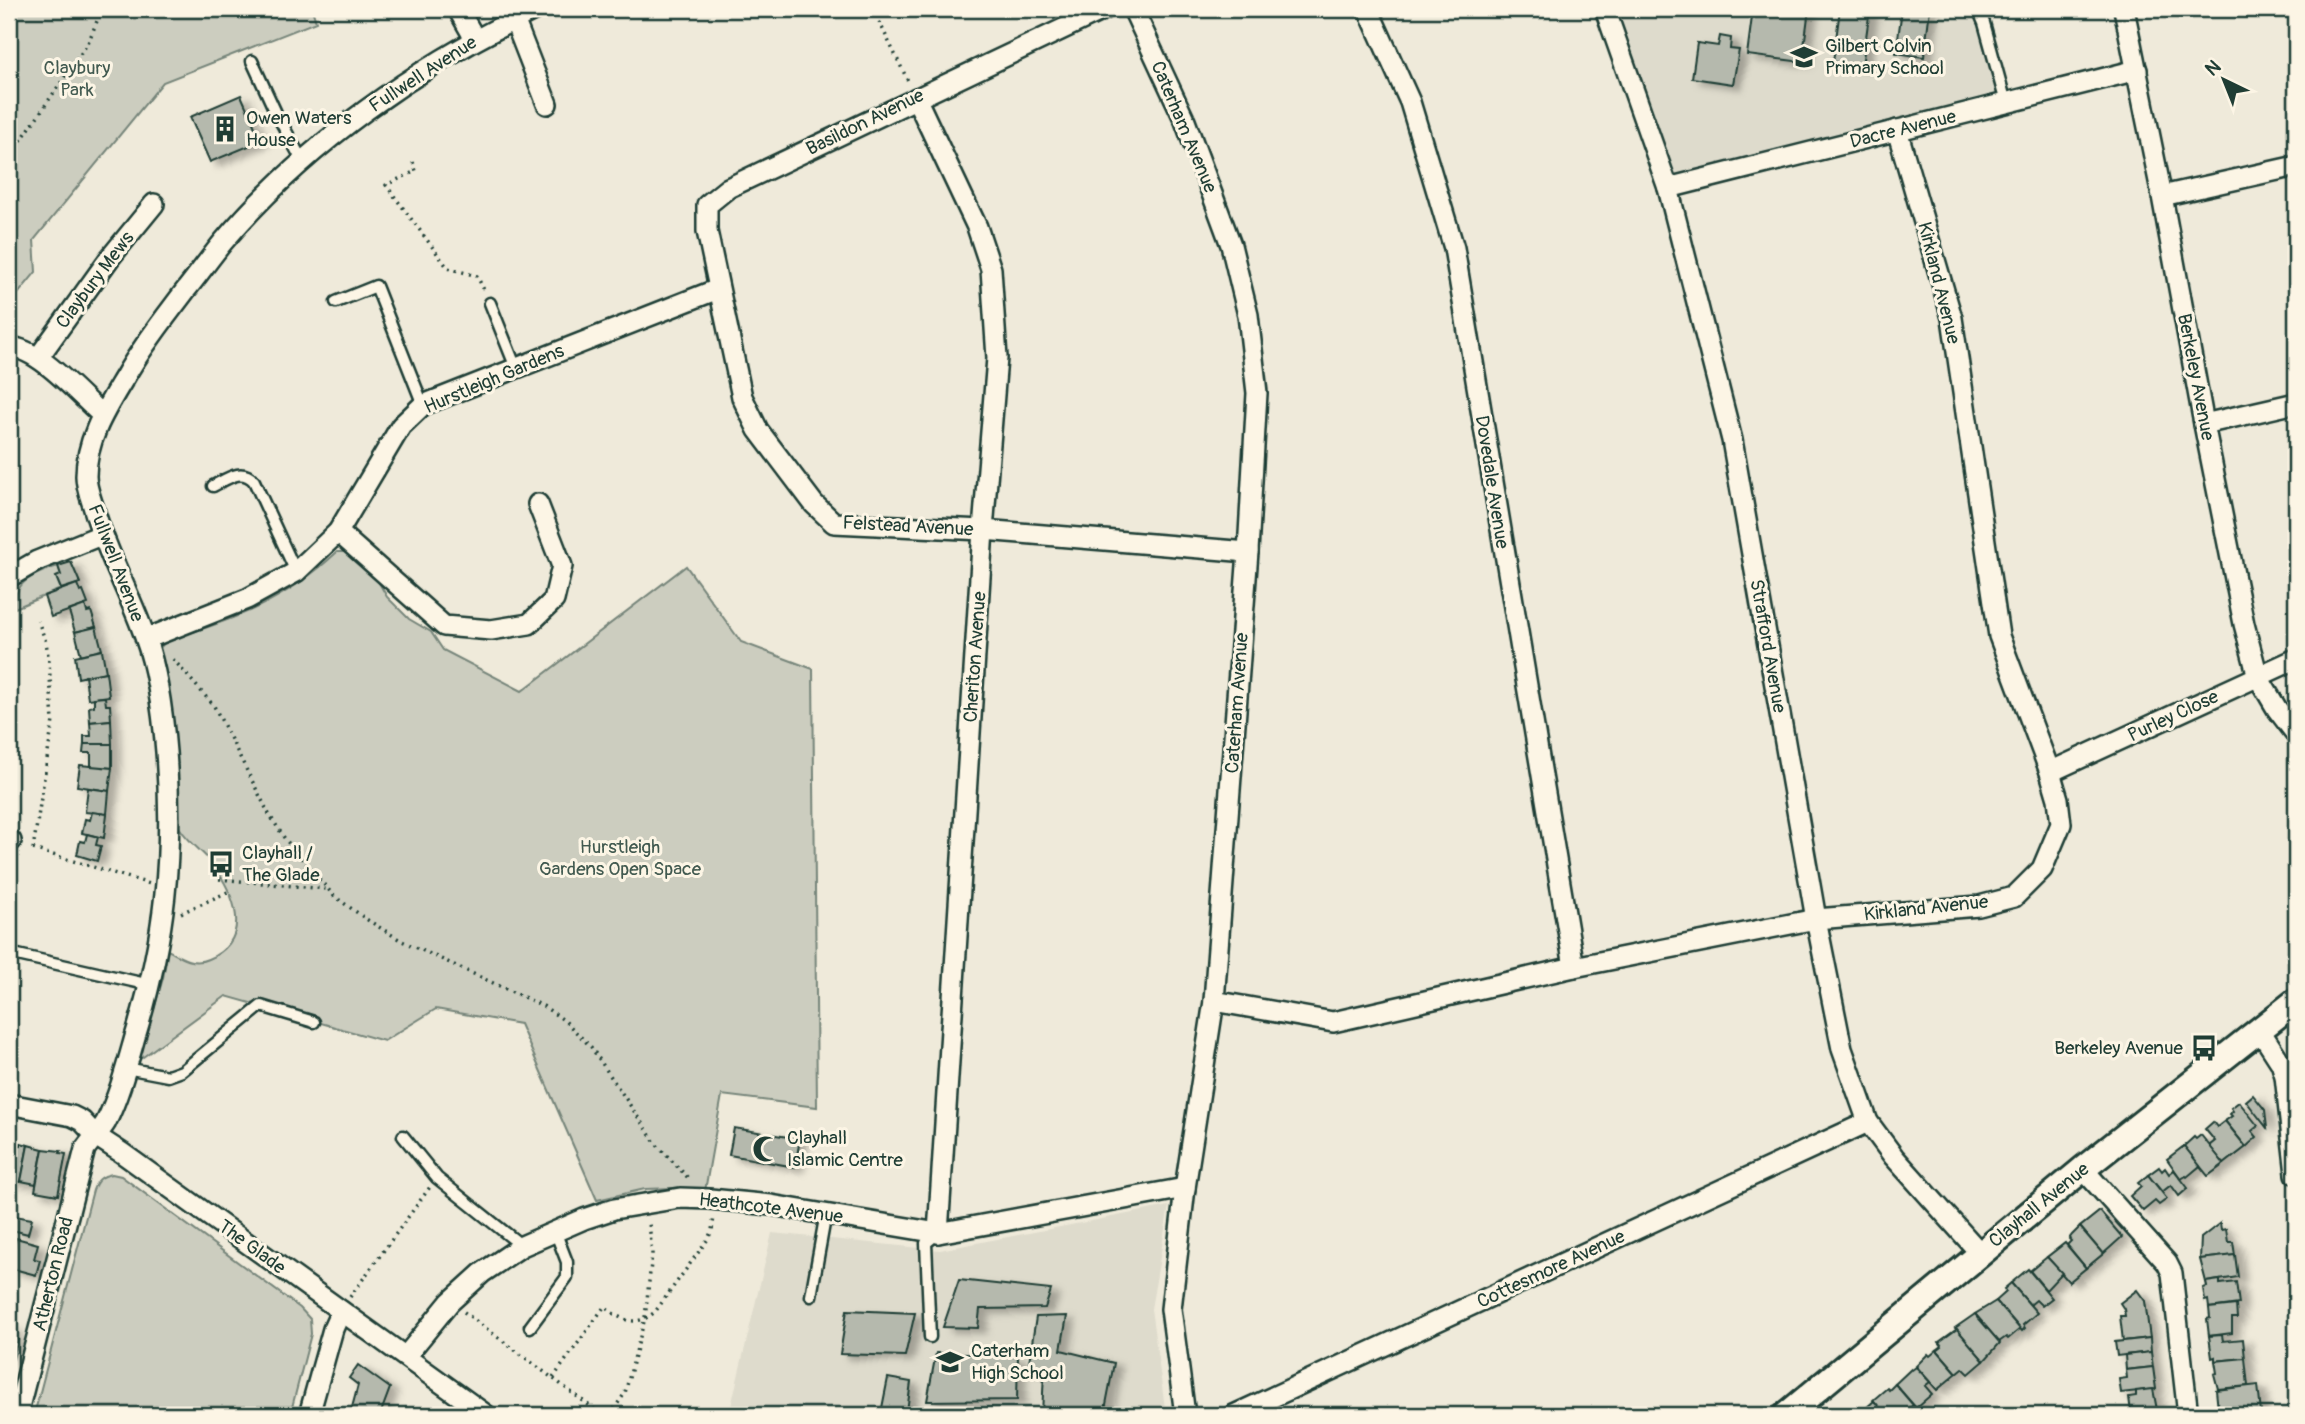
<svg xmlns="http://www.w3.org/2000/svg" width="2305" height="1424" viewBox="0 0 2305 1424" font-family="Pangolin,sans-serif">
<defs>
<filter id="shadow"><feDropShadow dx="8" dy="4.5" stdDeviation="3.5" flood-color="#0004"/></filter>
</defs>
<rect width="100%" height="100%" fill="#efeada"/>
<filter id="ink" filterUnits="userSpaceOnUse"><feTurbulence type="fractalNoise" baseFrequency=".0143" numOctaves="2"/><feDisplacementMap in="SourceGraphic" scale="14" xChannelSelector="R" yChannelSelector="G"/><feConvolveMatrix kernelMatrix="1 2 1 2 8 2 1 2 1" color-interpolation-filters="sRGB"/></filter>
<g filter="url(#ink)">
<g fill="#dedbcc">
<polygon points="1604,9 1973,9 2000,105 1668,188"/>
<polygon points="1169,1206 1151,1309 1166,1415 729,1415 772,1233 940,1250"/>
</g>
<g fill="#cccdbf" stroke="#76857a" stroke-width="2">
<polygon points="9,9 312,9 316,22 163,82 34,240 36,272 9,305"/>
<path d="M337 552H350L374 574 387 597 409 619 431 632 443 650 522 691 686 566 741 642 813 669 817 1107 722 1095 705 1191 675 1188 645 1189 597 1200 520 1024 436 1009 384 1041 226 996 139 1060 163 978 168 950C180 957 193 966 208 959 255 939 234 893 211 862 203 852 182 836 179 826 175 811 178 793 176 778 170 735 164 693 158 650L167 640C235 620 285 601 337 552Z"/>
<path d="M58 566 61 575 56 577 61 589 15 608C13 580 36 574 58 566Z"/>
<path d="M112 1174 121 1176 300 1308 310 1319 311 1334 290 1415H34L93 1190C97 1180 101 1176 112 1174Z"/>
</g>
<g fill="#b5b9ad" stroke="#1f3d34" stroke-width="2" filter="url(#shadow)">
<polygon points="1753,9 1809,9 1802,62 1747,55"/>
<polygon points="1840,9 1870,9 1862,66 1833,62"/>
<polygon points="1902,9 1930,9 1924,57 1896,53"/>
<polygon points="1720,36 1731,38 1730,49 1739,50 1733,84 1692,78 1697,43 1718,46"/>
<polygon points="241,95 261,141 210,162 190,117"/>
<polygon points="71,562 80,583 61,589 56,577 61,575 58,566"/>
<polygon points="77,584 80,592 83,591 88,604 51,617 44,596"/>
<polygon points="85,605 87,612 91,611 96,627 75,632 69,611"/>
<polygon points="96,627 102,650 81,655 75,632"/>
<polygon points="102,650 106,672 78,678 75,656"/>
<polygon points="106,672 109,696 88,699 85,676"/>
<polygon points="105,697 106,705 110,705 111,720 90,722 89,707 94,706 94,698"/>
<polygon points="111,720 112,744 84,744 84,736 91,736 90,722"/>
<polygon points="84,744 112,744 112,768 91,767 91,753 83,753"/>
<polygon points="80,765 112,768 109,791 77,786"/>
<polygon points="88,788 109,791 107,814 85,812"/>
<polygon points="92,812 107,814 104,838 82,833 85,819 90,820"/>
<polygon points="87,834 98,837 96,845 101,846 97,861 77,855 80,841 85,842"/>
<polygon points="2253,1095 2265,1110 2267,1128 2246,1101"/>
<polygon points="2239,1102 2258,1126 2252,1131 2257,1137 2246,1147 2225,1121 2232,1116 2230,1114 2233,1111 2231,1108"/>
<polygon points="2225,1121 2246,1147 2224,1164 2209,1146 2215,1141 2205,1129 2213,1122 2217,1127"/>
<polygon points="734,1128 800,1139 795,1167 729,1155"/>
<polygon points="2201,1135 2224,1164 2208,1176 2184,1146 2194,1137 2196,1139"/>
<polygon points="21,1143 28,1145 21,1182 9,1180 9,1162 12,1144 21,1146"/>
<polygon points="28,1145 43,1149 36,1184 21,1181"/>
<polygon points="2184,1146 2200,1166 2187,1177 2186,1176 2181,1179 2167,1159"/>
<polygon points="43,1149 61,1151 60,1153 66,1154 58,1195 35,1191"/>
<polygon points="2159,1167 2162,1171 2165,1168 2169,1174 2174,1170 2188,1188 2179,1196 2171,1185 2162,1192 2148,1175"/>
<polygon points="2148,1175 2167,1199 2159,1205 2155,1201 2143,1211 2130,1196 2141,1186 2138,1183"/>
<polygon points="2100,1211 2122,1237 2103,1254 2080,1227"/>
<polygon points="15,1216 32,1219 28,1234 12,1230"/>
<polygon points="2220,1223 2221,1230 2226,1229 2228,1242 2233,1242 2235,1255 2200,1259 2201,1238"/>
<polygon points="2080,1227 2103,1254 2086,1268 2067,1245 2071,1241 2069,1239 2072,1235"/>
<polygon points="16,1238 38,1244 34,1259 40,1260 36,1275 10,1268"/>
<polygon points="2065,1243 2086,1268 2069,1282 2047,1257"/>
<polygon points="2235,1255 2238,1277 2206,1282 2200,1259"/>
<polygon points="2047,1257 2062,1273 2046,1290 2030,1271"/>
<polygon points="2028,1269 2052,1298 2042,1306 2036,1300 2030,1305 2011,1283"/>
<polygon points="959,1280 1051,1290 1045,1308 980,1309 978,1328 943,1327"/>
<polygon points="2220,1280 2220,1284 2236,1282 2239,1304 2209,1308 2208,1300 2205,1301 2203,1288 2207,1287 2206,1282"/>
<polygon points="2011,1283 2037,1313 2023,1325 2025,1328 2022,1331 1996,1301 2006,1292 2004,1289"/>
<polygon points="2137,1290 2145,1301 2150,1338 2123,1341 2120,1316 2125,1316 2124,1309 2120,1303"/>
<polygon points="1996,1301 2020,1329 2008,1339 2006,1337 1999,1342 1975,1314"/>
<polygon points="2236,1305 2237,1318 2232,1318 2232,1333 2209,1336 2207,1319 2210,1318 2209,1308"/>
<polygon points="847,1310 915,1313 905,1356 840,1354"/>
<polygon points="1975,1314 2000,1343 1984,1361 1955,1328"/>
<polygon points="1067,1316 1061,1350 1114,1363 1104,1415 1042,1415 1044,1371 1028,1369 1036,1317"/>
<polygon points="9,1327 14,1328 12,1337 18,1339 13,1359 10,1358 9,1364"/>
<polygon points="1957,1329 1984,1361 1969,1374 1963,1368 1957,1373 1937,1350 1942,1346 1939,1342"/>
<polygon points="2222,1335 2223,1341 2243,1339 2245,1358 2215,1361 2215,1357 2212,1358 2209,1336"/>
<polygon points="2150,1338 2151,1352 2117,1356 2115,1342"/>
<polygon points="1937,1350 1957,1373 1937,1390 1916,1366 1928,1354 1930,1356"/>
<polygon points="2151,1352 2153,1367 2126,1370 2125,1355"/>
<polygon points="936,1353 1018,1356 1017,1400 927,1401"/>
<polygon points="2245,1358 2248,1386 2218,1389 2214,1374 2217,1373 2215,1361"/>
<polygon points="358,1365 390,1388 380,1415 350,1415 358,1385 349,1378"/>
<polygon points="1916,1367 1930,1382 1925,1386 1932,1394 1916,1408 1895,1384 1911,1369 1912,1370"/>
<polygon points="2153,1367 2156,1389 2121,1393 2119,1379 2127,1378 2126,1370"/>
<polygon points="888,1378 911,1382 907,1411 881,1413"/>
<polygon points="1895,1384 1913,1405 1905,1412 1907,1413 1905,1415 1886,1415 1873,1400 1887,1388 1889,1390"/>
<polygon points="2258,1385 2261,1413 2222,1415 2221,1410 2218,1410 2216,1390"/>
<polygon points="2153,1389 2157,1410 2131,1413 2129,1397 2136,1396 2136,1391"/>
<polygon points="1874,1401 1886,1415 1858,1415"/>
<polygon points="2157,1410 2158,1415 2131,1415 2131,1413"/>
</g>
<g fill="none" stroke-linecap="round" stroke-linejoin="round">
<g stroke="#1f3d34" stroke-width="15">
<g id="service">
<polyline points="1978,9 1984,23 2006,103"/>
<polyline points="252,61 276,113 303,162"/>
<polyline points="336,302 376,286 423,405"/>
<polyline points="490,303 516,368"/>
<path d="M213 486C227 479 241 467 254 481L296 572"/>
<polyline points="9,953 150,985"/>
<polyline points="126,1068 168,1076 182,1071 261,1006 314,1022"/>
<polyline points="403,1136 437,1178 522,1246"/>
<polyline points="811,1296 826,1213"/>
<polyline points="530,1327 567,1277 567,1262 555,1231"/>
<polyline points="930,1337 926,1243 937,1234"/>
</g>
</g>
<g stroke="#1f3d34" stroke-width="24">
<g id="minor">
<polyline points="458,9 475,39"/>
<polyline points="1105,9 728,188 707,205 707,231 742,397 758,430 814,504 834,523 983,530 1248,552"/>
<polyline points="1133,9 1185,121 1231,245 1248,315 1257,393 1248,552 1214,1001 1185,1188 1171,1309 1185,1415"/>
<polyline points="1368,9 1410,102 1454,248 1574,967"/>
<polyline points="1605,9 1668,188 1732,440 1816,919 1842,1049 1868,1122 1894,1157 1980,1253"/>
<polyline points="2124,9 2162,196 2204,424 2244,624 2258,677 2277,709 2296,734"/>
<polyline points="514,19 547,104"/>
<polyline points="916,98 977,227 991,269 997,358 983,530 938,1233"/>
<polyline points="1668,188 2137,70"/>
<polyline points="2162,196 2296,166"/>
<path d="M9 347C39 348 79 395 102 415"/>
<polyline points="38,358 109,259 154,204"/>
<polyline points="2204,424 2296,403"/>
<polyline points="338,532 444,626 491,630 529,624 554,600 562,566 538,504"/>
<polyline points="9,577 37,561 101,535"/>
<polyline points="146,639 247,599 296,572 338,532 401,426 423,405 718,289"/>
<polyline points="2050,772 2296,659"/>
<polyline points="9,840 11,841"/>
<polyline points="1214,1001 1333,1022 1574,967 1816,919 1979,906 2014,897 2042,869 2061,824 2058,799 2050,772 1999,636 1952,318 1897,130"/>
<polyline points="2259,1029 2281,1063 2285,1076 2296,1174"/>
<polyline points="9,1104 72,1116 82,1121 96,1136 122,1153 486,1415"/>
<polyline points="2083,1169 2167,1263 2172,1273 2188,1415"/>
<polyline points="406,1356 450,1302 482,1273 522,1246 584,1219 614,1209 680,1198 710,1199 771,1205 938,1233 1185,1188"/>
<path d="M17 1415 85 1149C91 1140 100 1132 106 1122 119 1096 127 1065 135 1037 165 938 174 856 166 752 163 715 158 672 145 637 130 594 107 554 94 509 91 499 86 487 86 476 86 438 107 407 126 375 143 345 164 319 185 291 198 275 210 258 223 242 307 143 419 65 536 9"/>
<polyline points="309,1415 333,1329 341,1311"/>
<polyline points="1234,1415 1868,1122"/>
</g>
</g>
<g stroke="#1f3d34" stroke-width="30">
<polyline id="tertiary" points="1786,1415 2083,1169 2296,1001"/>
</g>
<g stroke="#1f3d34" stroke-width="3.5" stroke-dasharray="2 5" stroke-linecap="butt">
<polyline points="873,9 909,83"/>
<polyline points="9,52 18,9"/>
<polyline points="9,158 88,43 102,9"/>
<polyline points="413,162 416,171 386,185 448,268 477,276 485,292"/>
<polyline points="173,659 214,706 269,814 285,839 334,896 366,919 402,941 543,1006 565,1021 591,1047 656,1144 690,1180"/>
<polyline points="33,849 53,721 49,662 46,642 38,621"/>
<polyline points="33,849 150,884"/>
<polyline points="219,879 326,889"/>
<polyline points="181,913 230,891"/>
<polyline points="350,1297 430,1187"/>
<polyline points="464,1312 602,1415"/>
<path d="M553 1378 604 1307C622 1320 635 1328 655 1312L708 1239 712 1230 714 1217"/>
<polyline points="610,1415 625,1393 645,1318 652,1254 649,1222"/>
</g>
<use href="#service" stroke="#fcf5e5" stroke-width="10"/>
<use href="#minor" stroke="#fcf5e5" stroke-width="19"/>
<use href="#tertiary" stroke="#fcf5e5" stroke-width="24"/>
</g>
</g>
<defs>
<g id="school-bare" transform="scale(2.1)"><path d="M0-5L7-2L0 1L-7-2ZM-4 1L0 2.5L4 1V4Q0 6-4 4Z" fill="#1f3d34" stroke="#fcf5e5" stroke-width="2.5" paint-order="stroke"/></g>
<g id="building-bare" transform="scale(2.1)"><path d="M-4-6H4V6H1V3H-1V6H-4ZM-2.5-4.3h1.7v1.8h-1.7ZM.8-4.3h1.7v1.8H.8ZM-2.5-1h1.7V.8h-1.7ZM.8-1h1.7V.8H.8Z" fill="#1f3d34" stroke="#fcf5e5" stroke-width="2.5" paint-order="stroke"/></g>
<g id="bus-bare" transform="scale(2.1)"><path d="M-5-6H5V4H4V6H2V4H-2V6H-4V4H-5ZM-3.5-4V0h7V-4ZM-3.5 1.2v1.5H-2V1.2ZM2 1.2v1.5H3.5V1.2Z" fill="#1f3d34" stroke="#fcf5e5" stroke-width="2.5" paint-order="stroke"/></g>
<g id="mosque-bare" transform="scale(2.1)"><path d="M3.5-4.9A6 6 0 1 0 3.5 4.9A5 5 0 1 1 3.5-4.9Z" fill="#1f3d34" stroke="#fcf5e5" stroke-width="2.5" paint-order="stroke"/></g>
</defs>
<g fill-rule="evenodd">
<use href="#school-bare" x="1804" y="57"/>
<use href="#building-bare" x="225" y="129"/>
<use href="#bus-bare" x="221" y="864"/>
<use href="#bus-bare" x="2204" y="1048"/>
<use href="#mosque-bare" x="766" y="1149"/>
<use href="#school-bare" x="950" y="1362"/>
</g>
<g text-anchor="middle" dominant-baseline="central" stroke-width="6" stroke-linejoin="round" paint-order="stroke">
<g font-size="19" fill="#1f3d34" stroke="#fcf5e5" text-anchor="start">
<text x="1825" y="46">Gilbert Colvin<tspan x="1825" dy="22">Primary School</tspan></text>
<text x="246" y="118">Owen Waters<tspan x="246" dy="22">House</tspan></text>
<text x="242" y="853">Clayhall /<tspan x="242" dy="22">The Glade</tspan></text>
<text x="2183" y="1048" text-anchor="end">Berkeley Avenue</text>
<text x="787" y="1138">Clayhall<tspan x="787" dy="22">Islamic Centre</tspan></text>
<text x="971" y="1351">Caterham<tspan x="971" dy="22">High School</tspan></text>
</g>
<g font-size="19" fill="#425a50" stroke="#fcf5e5">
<text x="77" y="68">Claybury<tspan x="77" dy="22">Park</tspan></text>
<text x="620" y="847">Hurstleigh<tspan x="620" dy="22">Gardens Open Space</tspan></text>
</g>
<g font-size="19" fill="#1f3d34" stroke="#fcf5e5">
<text transform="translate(423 74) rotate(-33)">Fullwell Avenue</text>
<text transform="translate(865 122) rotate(-26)">Basildon Avenue</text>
<text transform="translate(1184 127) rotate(67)">Caterham Avenue</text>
<text transform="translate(1903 129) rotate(-14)">Dacre Avenue</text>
<text transform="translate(95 280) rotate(-53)">Claybury Mews</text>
<text transform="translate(1939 283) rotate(76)">Kirkland Avenue</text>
<text transform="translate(2196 377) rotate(79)">Berkeley Avenue</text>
<text transform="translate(494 379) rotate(-23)">Hurstleigh Gardens</text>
<text transform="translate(1492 482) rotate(81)">Dovedale Avenue</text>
<text transform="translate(908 526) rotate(3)">Felstead Avenue</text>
<text transform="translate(116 563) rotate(69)">Fullwell Avenue</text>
<text transform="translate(1768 646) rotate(80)">Strafford Avenue</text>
<text transform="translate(975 657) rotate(-86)">Cheriton Avenue</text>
<text transform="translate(1237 703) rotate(-86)">Caterham Avenue</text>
<text transform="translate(2173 716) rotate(-25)">Purley Close</text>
<text transform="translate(1926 908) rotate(-6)">Kirkland Avenue</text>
<text transform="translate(2039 1205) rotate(-39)">Clayhall Avenue</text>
<text transform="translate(771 1208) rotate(7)">Heathcote Avenue</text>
<text transform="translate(252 1247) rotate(36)">The Glade</text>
<text transform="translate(1551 1269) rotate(-25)">Cottesmore Avenue</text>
<text transform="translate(53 1274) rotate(-76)">Atherton Road</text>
</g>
</g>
<rect width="2305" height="1424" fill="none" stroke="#fcf5e5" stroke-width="35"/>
<rect x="18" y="18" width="2270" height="1389" fill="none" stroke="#1f3d34" stroke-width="2.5" filter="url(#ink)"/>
<g transform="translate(2224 80) rotate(317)" stroke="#fcf5e5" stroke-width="5" paint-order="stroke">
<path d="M0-5L12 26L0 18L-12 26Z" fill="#1f3d34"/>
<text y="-10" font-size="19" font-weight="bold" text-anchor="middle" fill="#1f3d34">N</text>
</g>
</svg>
